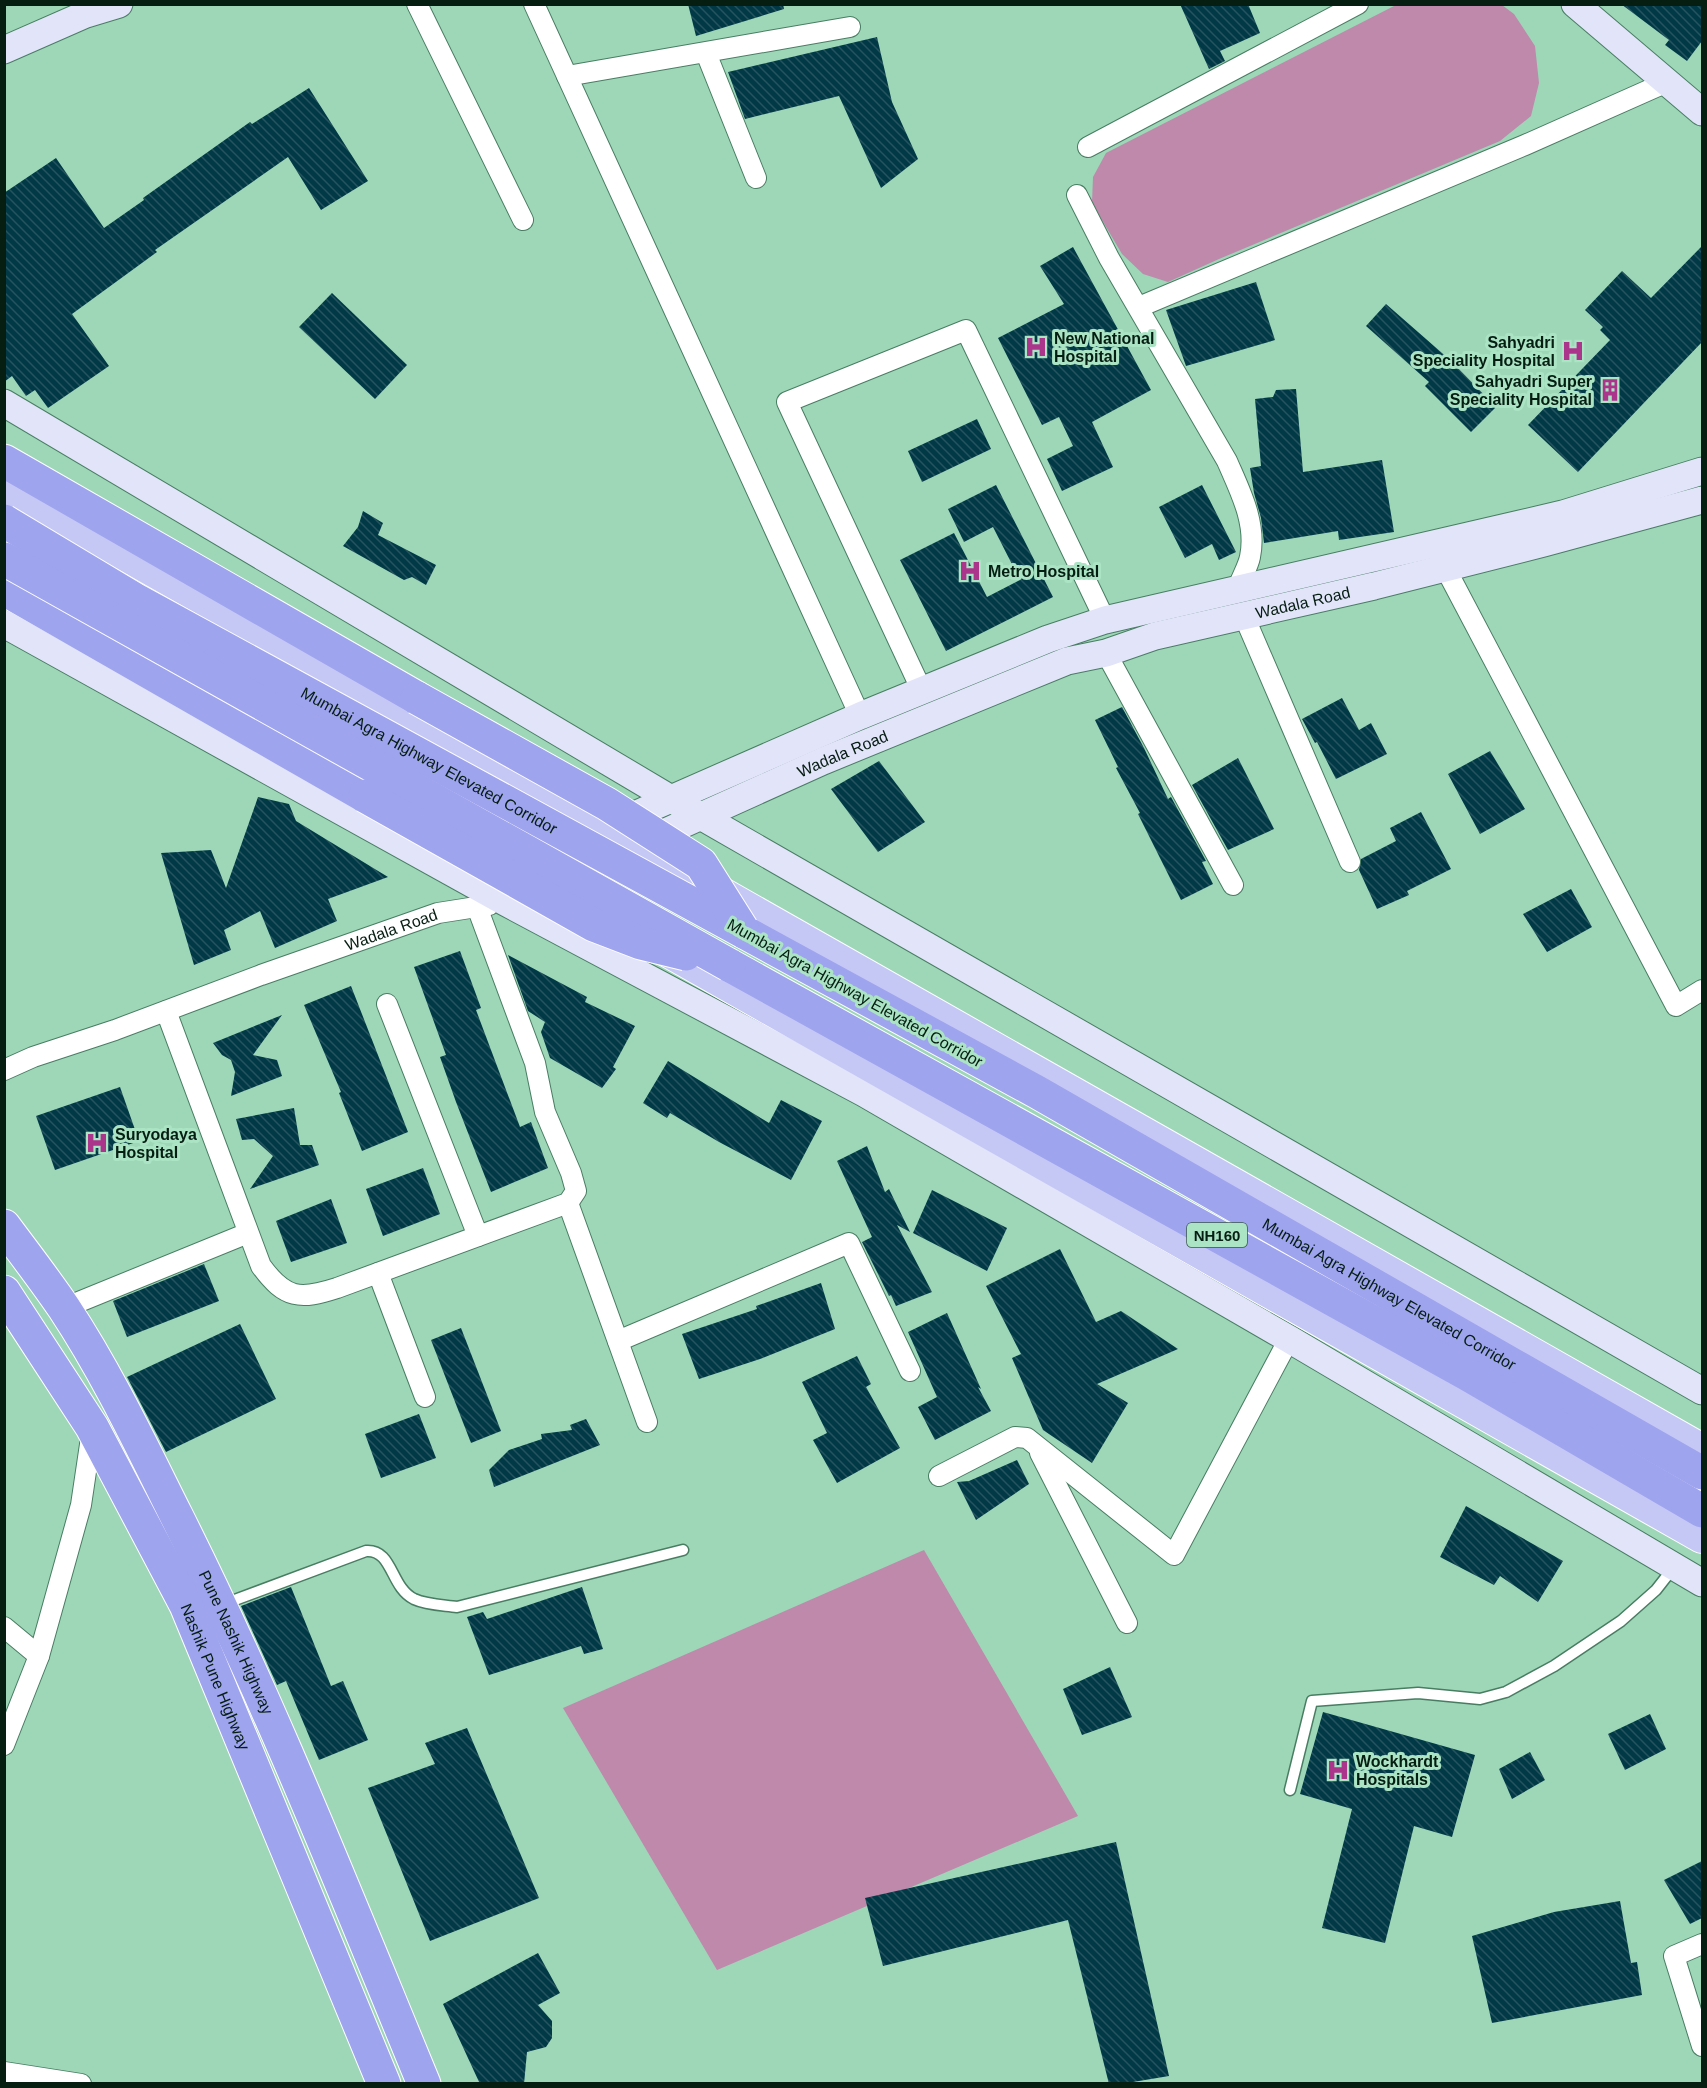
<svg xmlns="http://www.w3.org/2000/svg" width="1707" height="2088" viewBox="0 0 1707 2088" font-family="Helvetica,sans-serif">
<defs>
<pattern id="building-back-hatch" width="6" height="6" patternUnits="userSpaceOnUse" patternTransform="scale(1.5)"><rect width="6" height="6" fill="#013947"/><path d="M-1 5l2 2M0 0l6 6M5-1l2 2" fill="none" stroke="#25535e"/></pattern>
</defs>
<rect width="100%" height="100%" fill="#9ed6b8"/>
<g fill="#be89ab">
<polygon points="1396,5 1502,5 1514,14 1535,46 1539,83 1531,116 1500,141 1219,259 1168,282 1143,274 1122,254 1092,203 1093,177 1106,153"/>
<polygon points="924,1550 1078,1816 717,1970 563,1708"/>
</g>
<g fill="url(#building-back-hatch)">
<polygon points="688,4 783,4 784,9 696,36"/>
<polygon points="1180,4 1248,4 1260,33 1220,51 1225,61 1209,69"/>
<polygon points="1621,4 1702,4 1702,41 1687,61 1665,45 1669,40"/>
<polygon points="877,37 892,102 918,159 881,188 839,96 745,119 728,72"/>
<polygon points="309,88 368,181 321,210 288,157 155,250 157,252 72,314 109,366 48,408 35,390 26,396 12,376 4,382 4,193 56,158 104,228 144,200 143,198 250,122 252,124"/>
<polygon points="1702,246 1702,342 1578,472 1528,425 1610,340 1600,330 1603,327 1585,310 1622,271 1651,298"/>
<polygon points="1073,247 1151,390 1092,422 1113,467 1062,491 1047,459 1073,446 1059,417 1042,425 998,338 1064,304 1040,266"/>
<polygon points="1256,282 1275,340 1186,366 1166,310"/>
<polygon points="332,293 407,365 375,399 299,327"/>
<polygon points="1386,304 1450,360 1496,407 1471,432 1425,386 1429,382 1366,326"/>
<polygon points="1296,389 1303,472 1382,460 1394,532 1339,540 1338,531 1264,543 1261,518 1254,493 1250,468 1261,466 1255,399 1273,397 1276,390"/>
<polygon points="977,419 991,449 922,482 908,451"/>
<polygon points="996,485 1053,597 946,651 900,560 954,533 987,597 1020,580 993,527 964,542 948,509"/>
<polygon points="1202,485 1236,552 1219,560 1212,544 1185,558 1159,507"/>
<polygon points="363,511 383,523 378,535 436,565 426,585 412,577 404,580 343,546 358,527"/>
<polygon points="1342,698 1359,730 1371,723 1387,754 1336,779 1317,742 1315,743 1302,719"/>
<polygon points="1122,707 1144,748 1168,799 1171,797 1206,861 1202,862 1213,884 1181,900 1138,814 1140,813 1116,768 1118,767 1095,720"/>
<polygon points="1490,751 1525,809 1480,834 1448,774"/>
<polygon points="1238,758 1274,829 1228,850 1192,785"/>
<polygon points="879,761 925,822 878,852 831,789"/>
<polygon points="258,797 289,804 296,821 388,877 328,899 337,921 275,948 260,911 224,930 231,950 194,965 161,853 211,850 226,888"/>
<polygon points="1421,812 1451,869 1407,891 1409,895 1377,909 1359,870 1361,859 1396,841 1390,828"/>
<polygon points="1571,889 1592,927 1547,952 1523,914"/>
<polygon points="460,951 481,1008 476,1010 520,1127 531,1122 548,1168 491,1192 456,1102 440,1057 446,1055 414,967"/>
<polygon points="508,955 587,997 585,1002 635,1026 613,1067 616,1069 602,1088 550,1058 541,1032 545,1022 528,1011"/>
<polygon points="351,986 408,1132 362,1151 339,1093 341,1092 304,1005"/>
<polygon points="282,1015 253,1055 277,1060 282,1076 231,1096 235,1072 231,1060 222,1055 213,1043"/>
<polygon points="668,1061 769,1123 781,1100 822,1121 791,1180 719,1142 670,1113 667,1118 643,1103"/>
<polygon points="120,1087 139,1141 55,1170 36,1116"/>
<polygon points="294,1108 300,1145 312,1145 319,1165 250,1189 273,1156 254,1139 242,1140 236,1119"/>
<polygon points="867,1146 885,1192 889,1189 910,1232 897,1225 932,1292 896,1306 891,1295 889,1296 862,1242 872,1237 837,1161"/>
<polygon points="423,1168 440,1214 383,1236 366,1189"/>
<polygon points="932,1190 1007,1228 987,1271 913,1233"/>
<polygon points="331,1199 347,1243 291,1262 276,1221"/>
<polygon points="1060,1249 1096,1322 1121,1311 1178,1349 1097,1384 1128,1403 1092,1463 1043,1430 1012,1358 1021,1354 986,1286"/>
<polygon points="204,1264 219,1301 127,1337 113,1301"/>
<polygon points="821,1283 835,1329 760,1359 699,1379 682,1334 757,1309 756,1306"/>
<polygon points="947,1313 981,1389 978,1387 991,1411 935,1440 918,1407 937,1397 908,1332"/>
<polygon points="240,1324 276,1399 166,1452 127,1377"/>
<polygon points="461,1328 501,1431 471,1443 431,1340"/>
<polygon points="857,1356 871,1384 866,1387 900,1448 837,1483 813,1440 827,1433 802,1382"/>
<polygon points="419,1414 436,1458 381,1478 365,1434"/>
<polygon points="586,1419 600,1445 494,1487 489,1470 509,1450 542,1439 541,1434 572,1430 570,1425"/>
<polygon points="1017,1460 1029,1484 976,1520 957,1482 969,1481"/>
<polygon points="1466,1506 1563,1561 1538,1602 1500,1576 1494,1585 1440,1557"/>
<polygon points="291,1587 331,1686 343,1681 368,1740 319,1760 286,1681 277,1685 241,1606"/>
<polygon points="582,1587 603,1649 584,1654 581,1646 489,1675 467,1617 483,1612 487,1619"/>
<polygon points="1110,1667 1132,1717 1082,1735 1063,1689"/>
<polygon points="1323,1712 1475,1755 1452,1837 1414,1826 1385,1943 1322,1928 1352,1809 1300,1794"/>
<polygon points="1650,1714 1666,1749 1625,1770 1608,1734"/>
<polygon points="467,1728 539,1898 430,1941 368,1788 435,1764 425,1743"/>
<polygon points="1530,1752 1545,1780 1512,1799 1499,1769"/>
<polygon points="1116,1842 1169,2076 1121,2084 1109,2084 1068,1920 883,1966 865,1898"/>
<polygon points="1702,1861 1702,1918 1690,1924 1664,1880"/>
<polygon points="1620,1901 1631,1963 1637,1962 1642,1995 1492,2023 1472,1936 1554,1912"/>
<polygon points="538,1953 560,1993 538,2005 552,2021 552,2038 546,2047 527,2052 524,2084 480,2084 443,2004"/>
</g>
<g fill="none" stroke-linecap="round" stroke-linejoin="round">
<g stroke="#487d62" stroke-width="13">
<g id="lane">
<path d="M224 1604 366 1551C393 1549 390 1587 414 1599 427 1605 443 1605 457 1607L683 1550"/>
<polyline points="1290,1790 1312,1701 1418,1693 1480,1699 1506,1692 1554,1666 1621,1621 1656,1590 1674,1567"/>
</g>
</g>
<g stroke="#487d62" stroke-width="22">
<g id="street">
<polyline points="417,4 523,220"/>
<polyline points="534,4 860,716"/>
<polyline points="706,53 756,178"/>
<polyline points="567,76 850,27"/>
<polyline points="1088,147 1358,4"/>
<path d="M1077 195 1109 258 1227 461C1240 491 1257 523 1250 557 1248 567 1241 578 1238 588"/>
<polyline points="1139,307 1525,145 1667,82"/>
<polyline points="1440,558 1676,1006 1702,990"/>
<polyline points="1244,616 1350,862"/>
<polyline points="1106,653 1233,885"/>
<polyline points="922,691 787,402 966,330 1105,620"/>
<polyline points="387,1004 478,1236"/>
<path d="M166 1011 261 1266C285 1299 300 1300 337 1288L568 1203 576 1191 571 1173 545 1112 535 1063 477 907"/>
<path id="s1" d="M4 1070 33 1057 115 1030 261 975 438 913 489 905"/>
<polyline points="568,1203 647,1422"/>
<polyline points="378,1273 425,1397"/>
<polyline points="64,1308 248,1233"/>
<polyline points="618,1341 849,1243 910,1371"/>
<polyline points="1040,1453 1127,1623"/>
<polyline points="939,1476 1015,1437 1027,1438 1174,1555 1289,1339"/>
<polyline points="4,1627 39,1656"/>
<polyline points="4,1745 39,1656 81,1505 92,1431"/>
<polyline points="1702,1944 1674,1956 1702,2046"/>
<polyline points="4,2072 81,2084"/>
</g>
</g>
<g stroke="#487d62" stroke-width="29">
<g id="secondary">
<polyline points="1575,4 1702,112"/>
<polyline points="4,50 86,14 119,4"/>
<polyline points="4,403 671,799 1702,1391"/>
<polyline points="4,624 505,902 864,1093 1289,1339 1702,1583"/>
<polyline points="614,824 860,716 1048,639 1105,620 1563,514 1702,471"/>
<path id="s2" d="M555 882 823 761 1067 661 1106 653 1155 636 1374 586 1544 543 1702 500"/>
</g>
</g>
<g stroke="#fff" stroke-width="34">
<g id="primary">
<polyline points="4,486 1702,1450"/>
<polyline points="659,946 1702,1537"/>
</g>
</g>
<g stroke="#fff" stroke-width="35">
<g id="highway">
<polyline points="4,461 417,698"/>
<polyline points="4,589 365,796"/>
<path id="s3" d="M744 932 1037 1092 1702 1473"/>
<polyline points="729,965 1467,1374 1702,1511"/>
<path id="s4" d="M4 1226C24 1253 45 1280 64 1308 107 1373 141 1445 176 1515 269 1700 345 1893 424 2084"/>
<path id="s5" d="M4 1292 92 1427 186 1605 384 2084"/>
</g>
</g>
<use href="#lane" stroke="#fff" stroke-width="10"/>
<use href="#street" stroke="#fff" stroke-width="20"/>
<use href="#secondary" stroke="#e2e4fa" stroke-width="27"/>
<use href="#primary" stroke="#c5c8f5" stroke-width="32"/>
<use href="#highway" stroke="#9fa4ee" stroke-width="33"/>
<g stroke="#fff" stroke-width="35" stroke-linecap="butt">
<g id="highway-bridge">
<path id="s6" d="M4 521 134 599 744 932"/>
<polyline points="4,559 729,965"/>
<polyline points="417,698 607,804 701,864 742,929"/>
<polyline points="365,796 594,925 641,943 686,954"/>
</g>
</g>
<use href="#highway-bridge" stroke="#9fa4ee" stroke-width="33"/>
</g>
<defs>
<g id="hospital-bare" transform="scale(1.8)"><path d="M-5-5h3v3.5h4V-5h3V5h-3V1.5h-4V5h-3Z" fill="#ac358c" stroke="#abe4c4" stroke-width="2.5" paint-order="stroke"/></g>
<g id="building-bare" transform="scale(1.8)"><path d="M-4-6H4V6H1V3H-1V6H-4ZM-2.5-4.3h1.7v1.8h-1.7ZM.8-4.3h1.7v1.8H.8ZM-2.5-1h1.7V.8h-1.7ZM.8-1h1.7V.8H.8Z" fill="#ac358c" stroke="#abe4c4" stroke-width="2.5" paint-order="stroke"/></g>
</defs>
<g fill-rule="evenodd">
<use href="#hospital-bare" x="1036" y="347"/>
<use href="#hospital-bare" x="1573" y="351"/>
<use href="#building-bare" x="1610" y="390"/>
<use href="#hospital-bare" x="970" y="571"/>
<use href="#hospital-bare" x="97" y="1143"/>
<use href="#hospital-bare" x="1338" y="1770"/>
</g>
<g text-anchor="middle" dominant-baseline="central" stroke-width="6" stroke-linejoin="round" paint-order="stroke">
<rect fill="#abe4c4" stroke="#385947" stroke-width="1.5" x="1187" y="1223" width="60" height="24" rx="4.5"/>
<g font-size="15" font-weight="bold" fill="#061d12">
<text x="1217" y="1235">NH160</text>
</g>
<g font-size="16" font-weight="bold" fill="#061d12" stroke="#abe4c4" text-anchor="start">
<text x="1054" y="338">New National<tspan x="1054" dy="18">Hospital</tspan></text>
<text x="1555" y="342" text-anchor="end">Sahyadri<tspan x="1555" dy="18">Speciality Hospital</tspan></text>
<text x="1592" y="381" text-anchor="end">Sahyadri Super<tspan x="1592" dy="18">Speciality Hospital</tspan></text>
<text x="988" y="571">Metro Hospital</text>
<text x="115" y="1134">Suryodaya<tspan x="115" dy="18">Hospital</tspan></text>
<text x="1356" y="1761">Wockhardt<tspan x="1356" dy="18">Hospitals</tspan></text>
</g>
<g font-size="16" fill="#061d12" stroke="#abe4c4">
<text stroke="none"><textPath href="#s2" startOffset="801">Wadala Road</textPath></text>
<text stroke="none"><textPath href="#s2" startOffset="315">Wadala Road</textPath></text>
<text stroke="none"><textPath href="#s6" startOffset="488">Mumbai Agra Highway Elevated Corridor</textPath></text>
<text stroke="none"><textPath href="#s1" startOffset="412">Wadala Road</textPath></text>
<text transform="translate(855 993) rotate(29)">Mumbai Agra Highway Elevated Corridor</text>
<text stroke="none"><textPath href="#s3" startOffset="740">Mumbai Agra Highway Elevated Corridor</textPath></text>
<text stroke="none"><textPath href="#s4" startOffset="478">Pune Nashik Highway</textPath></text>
<text stroke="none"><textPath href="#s5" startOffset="440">Nashik Pune Highway</textPath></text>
</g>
</g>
<rect width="1707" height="2088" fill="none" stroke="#061d12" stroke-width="12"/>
</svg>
